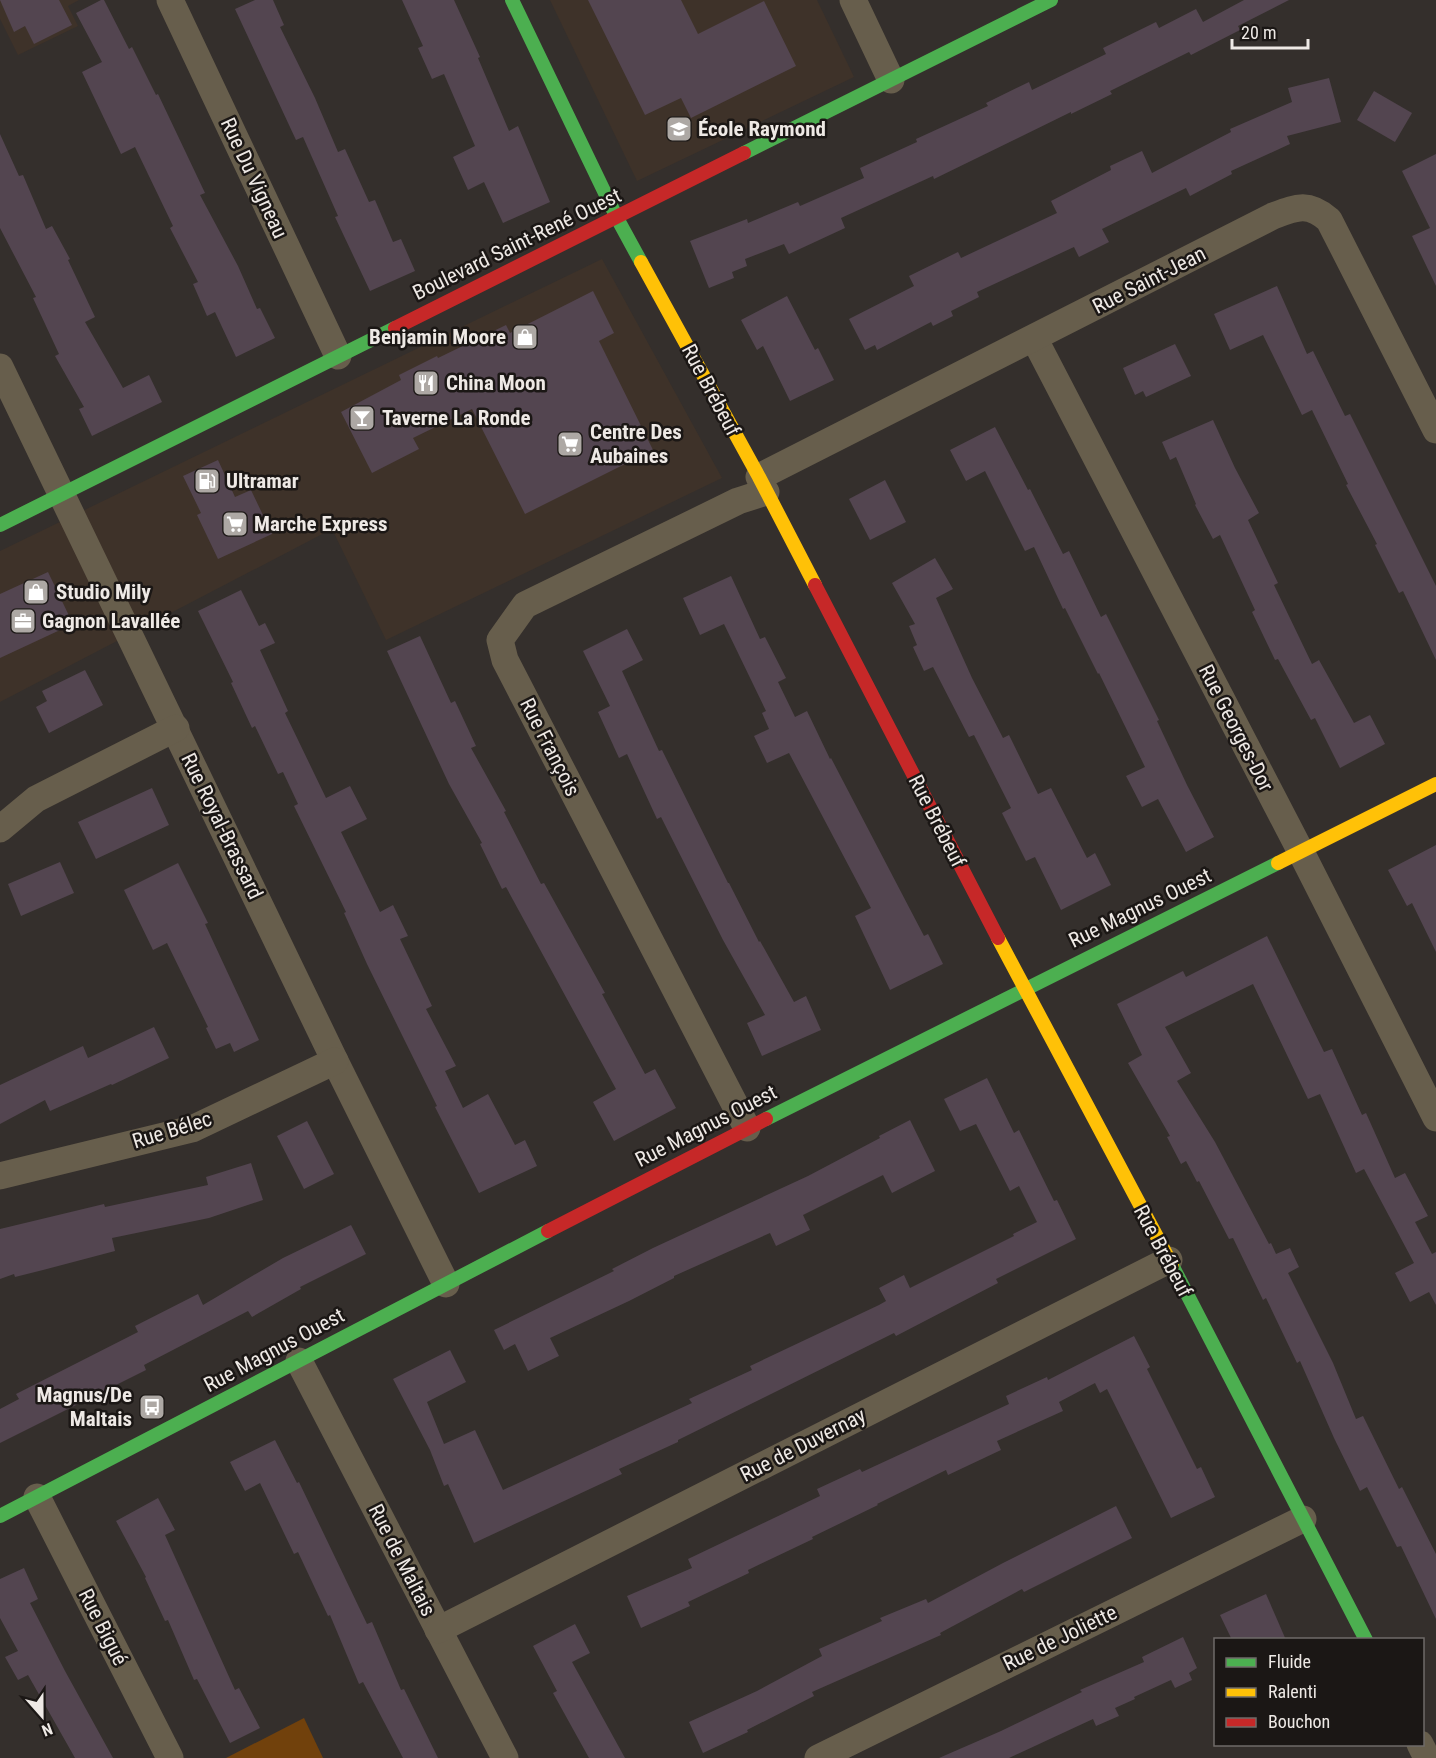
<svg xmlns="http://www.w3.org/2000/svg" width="1436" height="1758" viewBox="0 0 1436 1758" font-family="'Roboto Condensed',sans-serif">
<rect width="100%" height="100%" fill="#342f2c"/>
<g fill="#3e3229">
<polygon points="0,0 79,0 68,6 78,26 18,55 0,19"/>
<polygon points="550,0 817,0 854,77 637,181"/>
<polygon points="602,259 722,478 386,640 332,529 0,702 0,551"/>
</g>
<polygon fill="#71410c" points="304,1718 323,1758 226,1758"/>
<g fill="#534550">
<polygon points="0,0 59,0 72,25 34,44 25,26 14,32"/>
<polygon points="101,0 104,0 129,49 132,47 156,95 158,94 205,193 200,195 238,266 257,309 260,308 275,338 236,357 215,312 207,316 193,284 198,282 170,228 173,226 135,147 121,154 82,72 102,62 76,13"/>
<polygon points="255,0 273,0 284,25 280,27 315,98 338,152 345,149 369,202 375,200 393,242 401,239 415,271 370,291 335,217 338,216 303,137 296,140 235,9"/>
<polygon points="402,0 454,0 480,57 478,58 509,131 518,126 550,202 503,223 484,182 468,190 453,157 475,146 444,74 432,79 418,48 423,46"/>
<polygon points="588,0 681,0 698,34 764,1 796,66 691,118 681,98 645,115"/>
<polygon points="1244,0 1289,0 1238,26 1240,30 1191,55 1189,52 1110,91 1112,94 1071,114 1071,112 934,179 933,176 841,218 845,228 789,254 784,244 745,259 747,266 732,272 734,278 709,288 690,241 747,219 748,223 798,202 800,206 864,178 860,168 917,142 916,139 988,106 986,103 1029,82 1032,90 1106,54 1103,48 1156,22 1159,28 1196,9 1203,22"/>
<polygon points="1329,78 1341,122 1287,136 1290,144 1231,171 1232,174 1190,196 1186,188 1102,229 1109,242 1079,257 1074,247 977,292 979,297 951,311 953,316 933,326 931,322 877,350 875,345 865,350 849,319 914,286 909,276 958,252 961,258 1057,213 1051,201 1111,170 1110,166 1142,151 1152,173 1231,132 1230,129 1292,102 1288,88"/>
<polygon points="1374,91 1412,113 1395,142 1357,120"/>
<polygon points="0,134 19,176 23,175 46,229 52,226 70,259 68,260 95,317 85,322 123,388 149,375 162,402 92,436 79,409 84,407 55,356 59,354 33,298 36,297 0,228"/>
<polygon points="1436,154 1436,286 1412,236 1430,228 1402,171"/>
<polygon points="1277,286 1307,354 1313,351 1345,416 1350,414 1436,586 1436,660 1403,591 1399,593 1375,545 1377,544 1346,485 1348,484 1312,410 1302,415 1263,335 1230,350 1214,314"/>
<polygon points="593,291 614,333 599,341 653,450 525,514 472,409 413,438 419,449 372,473 341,412 401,380 399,375 437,356 438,358 506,325 510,333"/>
<polygon points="787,296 815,350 818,348 834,380 790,401 763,346 757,350 741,320"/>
<polygon points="1175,344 1191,376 1146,397 1143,391 1135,395 1123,368"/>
<polygon points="1213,420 1235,468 1259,513 1248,520 1278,583 1274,585 1312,664 1319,660 1354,723 1370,715 1385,744 1340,768 1315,718 1311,720 1278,659 1275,660 1252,612 1255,610 1220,535 1213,539 1195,505 1196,504 1176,457 1170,460 1162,442"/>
<polygon points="995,427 1028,490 1030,489 1063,554 1069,551 1101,617 1106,614 1159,720 1157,721 1187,785 1214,837 1186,852 1158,799 1142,807 1126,776 1145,767 1099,673 1098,674 1065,608 1063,609 1034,547 1025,551 985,471 966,481 950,450"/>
<polygon points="218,460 235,497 251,490 272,534 218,559 197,515 201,513 183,476"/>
<polygon points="885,480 906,522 870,540 849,499"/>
<polygon points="935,558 953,589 936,598 972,678 1003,738 1009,735 1038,794 1051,788 1087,858 1095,853 1111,885 1061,910 1035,857 1026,861 1002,813 1011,808 974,735 969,737 933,667 924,671 913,647 917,645 909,626 915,624 892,583"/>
<polygon points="48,572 73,624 0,658 0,594"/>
<polygon points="731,576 760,639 765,637 786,678 778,682 795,717 807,711 830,759 831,758 924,936 928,934 943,964 890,990 855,916 871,908 789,753 767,763 754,736 769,729 762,713 766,711 724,624 700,635 683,598"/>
<polygon points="241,590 259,626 265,623 275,643 260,650 288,711 285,713 326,798 350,786 367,819 341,832 380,912 393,905 408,936 400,939 432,1006 426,1009 456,1066 445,1071 463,1108 488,1094 515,1145 525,1140 537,1166 479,1193 435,1107 437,1106 367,964 344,913 346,912 294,806 298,804 283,772 278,774 255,726 252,728 231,683 233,682 198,611"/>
<polygon points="627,629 643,660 622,671 659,751 662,750 728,883 729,883 759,942 760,941 794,1002 806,996 821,1030 762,1056 747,1023 765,1015 723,940 661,817 657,819 627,754 619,758 598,712 610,706 583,651"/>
<polygon points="420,636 451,703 455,701 476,746 471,748 506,811 504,812 541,884 544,883 605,993 602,994 645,1074 655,1069 676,1108 614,1141 593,1102 616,1089 506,887 502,889 480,844 482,843 449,784 387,651"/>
<polygon points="85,670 103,705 49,733 36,707 47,701 42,691"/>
<polygon points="152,788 169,825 96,859 78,822"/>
<polygon points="1436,845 1436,952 1412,903 1407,906 1388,870"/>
<polygon points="60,862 74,893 21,916 8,884"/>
<polygon points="178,863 208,923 205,924 259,1040 234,1052 230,1043 216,1049 206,1028 208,1027 167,943 153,950 124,890"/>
<polygon points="1267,936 1324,1052 1332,1049 1362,1115 1366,1113 1395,1178 1405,1173 1428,1216 1415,1222 1432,1254 1436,1252 1436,1305 1429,1292 1410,1302 1395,1273 1414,1263 1364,1169 1356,1173 1320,1094 1308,1099 1253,984 1165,1027 1191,1073 1177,1081 1215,1142 1269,1244 1271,1243 1276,1254 1290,1248 1299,1267 1288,1273 1333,1363 1356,1419 1363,1416 1399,1489 1402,1487 1436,1554 1436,1619 1401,1546 1397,1547 1367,1487 1360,1491 1334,1438 1300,1361 1297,1363 1266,1298 1263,1300 1233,1238 1229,1239 1199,1181 1197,1182 1186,1161 1181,1164 1167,1137 1170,1136 1128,1063 1142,1055 1117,1004 1183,971 1186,977"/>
<polygon points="154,1027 169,1058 112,1085 111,1084 50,1111 45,1100 0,1124 0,1085 83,1046 88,1058"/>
<polygon points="987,1078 1014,1133 1019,1130 1054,1201 1057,1200 1076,1239 996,1279 998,1283 896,1336 894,1333 678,1440 678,1442 619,1469 622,1474 474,1543 448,1484 444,1486 430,1450 393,1379 450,1350 466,1382 427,1402 444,1444 475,1430 503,1490 692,1403 689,1399 752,1370 750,1366 879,1305 886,1301 879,1288 904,1275 910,1288 1014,1236 1013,1234 1037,1222 1019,1186 1010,1191 976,1124 960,1131 944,1099"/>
<polygon points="910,1120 935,1171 892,1193 883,1175 803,1215 810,1230 776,1246 770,1233 674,1276 674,1278 629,1301 550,1338 559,1356 528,1371 515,1344 504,1350 494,1330 614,1271 612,1269 653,1248 808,1176 880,1138 879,1136"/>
<polygon points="307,1121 334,1174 304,1189 277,1136"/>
<polygon points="251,1163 263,1200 209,1218 112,1238 115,1251 43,1270 15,1277 14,1274 0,1279 0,1229 104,1204 105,1207 208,1185 206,1177"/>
<polygon points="351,1225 366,1254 300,1287 301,1289 252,1317 248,1311 144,1365 146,1370 0,1443 0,1409 19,1399 16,1394 138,1332 135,1326 198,1294 203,1305 283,1258"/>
<polygon points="1134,1336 1150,1367 1147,1369 1197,1469 1201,1467 1215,1497 1171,1518 1107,1389 1100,1393 1095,1383 1059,1402 1063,1411 997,1441 1001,1450 948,1475 946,1470 877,1504 878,1505 812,1537 813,1539 748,1570 749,1573 688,1602 690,1606 641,1628 627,1596 692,1568 688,1559 820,1496 817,1489 860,1469 862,1472 1009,1404 1006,1396 1047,1377 1048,1380"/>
<polygon points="275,1440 297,1483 299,1482 367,1624 372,1622 401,1690 404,1689 438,1758 403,1758 363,1682 359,1684 330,1615 328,1616 298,1552 294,1554 260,1483 245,1491 230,1462"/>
<polygon points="158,1498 175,1530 165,1535 235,1690 239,1688 260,1728 230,1743 197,1679 194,1680 168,1620 165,1621 145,1578 146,1577 116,1521"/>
<polygon points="1116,1506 1132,1538 1024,1592 1022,1589 940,1633 941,1635 812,1692 814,1696 747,1730 748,1732 703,1753 689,1722 757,1691 822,1656 819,1649 882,1621 880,1618 926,1599 928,1603 1003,1563"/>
<polygon points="24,1568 38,1599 30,1603 65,1671 113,1758 75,1758 28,1675 18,1680 5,1657 18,1651 0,1618 0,1579"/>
<polygon points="1266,1594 1286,1640 1232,1640 1220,1615"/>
<polygon points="575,1624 590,1653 572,1662 625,1758 589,1758 553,1693 557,1691 533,1646"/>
<polygon points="1183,1637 1197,1668 1189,1673 1192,1680 1175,1688 1171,1680 1134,1697 1135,1699 1115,1708 1119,1716 1096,1726 1093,1719 1009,1758 939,1758 1001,1731 1082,1692 1080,1690 1144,1662 1142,1657"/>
</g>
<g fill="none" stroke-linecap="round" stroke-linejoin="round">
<g stroke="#675e4c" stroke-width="27">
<polyline points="170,0 338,356"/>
<polyline points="853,0 891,80"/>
<polyline points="1034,338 1301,852 1436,1118"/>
<polyline points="0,367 335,1061 446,1284"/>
<path d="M759 477 1273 216C1297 207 1308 202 1329 220L1436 430"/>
<polyline points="0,829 36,799 176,728"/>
<polyline points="747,1128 505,660 500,640 525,605 738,501 766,492"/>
<polyline points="0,1176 192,1129 335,1061"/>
<polyline points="299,1361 505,1758"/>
<polyline points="37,1497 170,1758"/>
<polyline points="438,1630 1169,1260"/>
<polyline points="1420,1744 1427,1758"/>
<polyline points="818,1758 1303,1519"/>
</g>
<g stroke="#4caf50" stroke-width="14">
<polyline points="512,0 617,218 641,262"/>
<polyline points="744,153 1051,0"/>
<polyline points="0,525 395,328"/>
<polyline points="766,1119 1278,863"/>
<polyline points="1172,1265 1366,1640"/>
<polyline points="0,1516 548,1231"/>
</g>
<g stroke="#ffc107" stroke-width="14">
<polyline points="641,262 759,477 815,585"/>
<polyline points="1278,863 1436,784"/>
<polyline points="998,938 1172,1265"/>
</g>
<g stroke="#c62828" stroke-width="14">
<polyline points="395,328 744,153"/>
<polyline points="815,585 998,938"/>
<polyline points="548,1231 766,1119"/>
</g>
</g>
<defs>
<g id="school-square" transform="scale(1.35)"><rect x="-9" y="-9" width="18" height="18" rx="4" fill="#ada8a4" stroke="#1b1715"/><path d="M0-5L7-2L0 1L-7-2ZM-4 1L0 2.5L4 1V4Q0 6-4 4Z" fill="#fff"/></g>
<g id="shop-square" transform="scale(1.35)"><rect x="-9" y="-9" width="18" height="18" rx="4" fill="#ada8a4" stroke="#1b1715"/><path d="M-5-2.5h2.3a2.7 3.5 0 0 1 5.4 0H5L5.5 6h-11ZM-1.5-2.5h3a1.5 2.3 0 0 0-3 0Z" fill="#fff"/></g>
<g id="restaurant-square" transform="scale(1.35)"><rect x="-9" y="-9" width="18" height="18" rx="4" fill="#ada8a4" stroke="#1b1715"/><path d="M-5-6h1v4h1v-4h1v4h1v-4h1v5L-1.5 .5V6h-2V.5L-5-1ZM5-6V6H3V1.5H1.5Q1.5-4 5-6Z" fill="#fff"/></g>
<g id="bar-square" transform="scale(1.35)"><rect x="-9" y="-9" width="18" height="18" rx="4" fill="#ada8a4" stroke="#1b1715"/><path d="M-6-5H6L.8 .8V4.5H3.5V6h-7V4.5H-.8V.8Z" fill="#fff"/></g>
<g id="supermarket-square" transform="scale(1.35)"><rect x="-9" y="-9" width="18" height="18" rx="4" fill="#ada8a4" stroke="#1b1715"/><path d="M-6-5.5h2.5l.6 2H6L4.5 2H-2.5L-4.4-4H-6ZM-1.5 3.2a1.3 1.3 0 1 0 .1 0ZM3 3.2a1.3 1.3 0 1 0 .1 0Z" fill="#fff"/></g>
<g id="fuel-square" transform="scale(1.35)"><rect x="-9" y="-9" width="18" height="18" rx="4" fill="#ada8a4" stroke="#1b1715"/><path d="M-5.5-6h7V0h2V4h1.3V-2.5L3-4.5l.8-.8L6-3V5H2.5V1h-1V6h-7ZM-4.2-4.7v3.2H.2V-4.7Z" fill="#fff"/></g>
<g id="office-square" transform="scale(1.35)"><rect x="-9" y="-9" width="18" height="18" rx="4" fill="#ada8a4" stroke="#1b1715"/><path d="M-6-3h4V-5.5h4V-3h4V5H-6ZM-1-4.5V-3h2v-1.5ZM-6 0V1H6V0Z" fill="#fff"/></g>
<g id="bus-square" transform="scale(1.35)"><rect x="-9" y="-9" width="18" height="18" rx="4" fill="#ada8a4" stroke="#1b1715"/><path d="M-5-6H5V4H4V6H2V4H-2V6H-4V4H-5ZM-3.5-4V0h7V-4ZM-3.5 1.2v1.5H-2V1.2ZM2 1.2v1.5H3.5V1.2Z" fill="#fff"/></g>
</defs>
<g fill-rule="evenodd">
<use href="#school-square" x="679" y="129"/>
<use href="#shop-square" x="525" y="337"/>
<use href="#restaurant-square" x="426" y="383"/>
<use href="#bar-square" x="362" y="418"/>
<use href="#supermarket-square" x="570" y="444"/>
<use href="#fuel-square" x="207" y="481"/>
<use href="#supermarket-square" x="235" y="524"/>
<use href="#shop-square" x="36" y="592"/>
<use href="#office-square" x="23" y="621"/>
<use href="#bus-square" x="152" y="1407"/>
</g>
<g text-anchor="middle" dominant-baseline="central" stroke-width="5" stroke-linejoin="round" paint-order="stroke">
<g font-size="21" font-weight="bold" fill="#eee9e5" stroke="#1b1715" text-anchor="start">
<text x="698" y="129">École Raymond</text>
<text x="506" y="337" text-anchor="end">Benjamin Moore</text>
<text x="446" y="383">China Moon</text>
<text x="382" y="418">Taverne La Ronde</text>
<text x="590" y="432">Centre Des<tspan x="590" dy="24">Aubaines</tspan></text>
<text x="226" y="481">Ultramar</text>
<text x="254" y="524">Marche Express</text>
<text x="56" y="592">Studio Mily</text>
<text x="42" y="621">Gagnon Lavallée</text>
<text x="132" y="1395" text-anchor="end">Magnus/De<tspan x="132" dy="24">Maltais</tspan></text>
</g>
<g font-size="21" fill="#eee9e5" stroke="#1b1715">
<text transform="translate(254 178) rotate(65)">Rue Du Vigneau</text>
<text transform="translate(517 244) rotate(-26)">Boulevard Saint-René Ouest</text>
<text transform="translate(1149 280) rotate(-27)">Rue Saint-Jean</text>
<text transform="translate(711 390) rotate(62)">Rue Brébeuf</text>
<text transform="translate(1236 728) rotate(63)">Rue Georges-Dor</text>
<text transform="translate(550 747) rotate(63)">Rue François</text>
<text transform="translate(937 821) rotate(63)">Rue Brébeuf</text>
<text transform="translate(222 826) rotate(64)">Rue Royal-Brassard</text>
<text transform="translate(1140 908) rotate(-26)">Rue Magnus Ouest</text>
<text transform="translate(706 1126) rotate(-27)">Rue Magnus Ouest</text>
<text transform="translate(172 1130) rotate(-17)">Rue Bélec</text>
<text transform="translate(1163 1251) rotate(62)">Rue Brébeuf</text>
<text transform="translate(274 1350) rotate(-28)">Rue Magnus Ouest</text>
<text transform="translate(803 1445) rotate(-27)">Rue de Duvernay</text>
<text transform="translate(402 1560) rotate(63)">Rue de Maltais</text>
<text transform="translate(103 1627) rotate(63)">Rue Bigué</text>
<text transform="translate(1060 1638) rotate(-26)">Rue de Joliette</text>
</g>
</g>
<rect x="1214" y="1638" width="210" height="108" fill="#1b1715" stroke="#6f6b68" stroke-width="1.5"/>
<rect x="1226" y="1658" width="30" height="9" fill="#4caf50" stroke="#6f6b68" stroke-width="1.5"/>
<text x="1268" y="1668" font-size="18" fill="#eee9e5">Fluide</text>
<rect x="1226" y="1688" width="30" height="9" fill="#ffc107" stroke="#6f6b68" stroke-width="1.5"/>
<text x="1268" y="1698" font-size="18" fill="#eee9e5">Ralenti</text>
<rect x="1226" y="1718" width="30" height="9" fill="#c62828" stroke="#6f6b68" stroke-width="1.5"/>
<text x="1268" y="1728" font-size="18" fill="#eee9e5">Bouchon</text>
<g transform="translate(42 1716) rotate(159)" stroke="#1b1715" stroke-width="4.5" paint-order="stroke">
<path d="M0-4.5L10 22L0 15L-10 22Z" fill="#eee9e5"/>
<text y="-9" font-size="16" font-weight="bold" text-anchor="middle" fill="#eee9e5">N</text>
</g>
<path d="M1232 39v9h76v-9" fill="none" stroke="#eee9e5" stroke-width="3"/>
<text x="1241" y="39" font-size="18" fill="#eee9e5" stroke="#1b1715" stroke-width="4.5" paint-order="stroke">20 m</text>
</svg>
